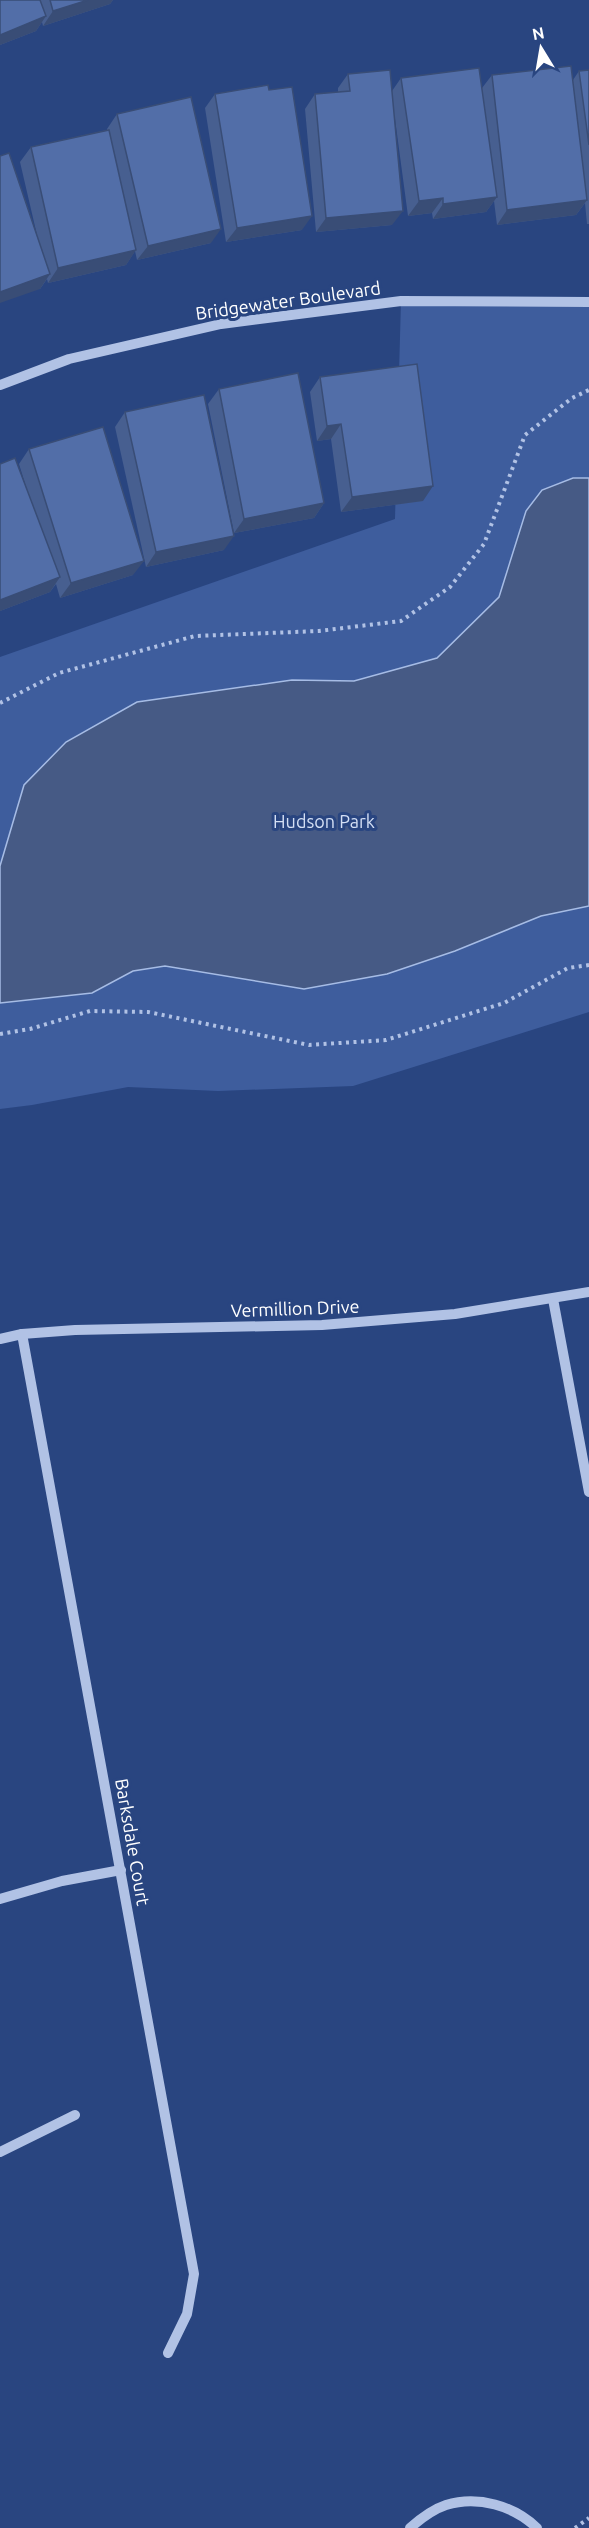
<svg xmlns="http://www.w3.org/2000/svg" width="589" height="2528" viewBox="0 0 589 2528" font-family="Ubuntu,sans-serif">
<rect width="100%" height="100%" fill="#294580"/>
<polygon fill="#3e5d9d" points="401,301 589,307 589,1012 353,1086 218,1091 128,1087 32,1105 0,1109 0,657 395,519"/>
<polygon fill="#465a85" stroke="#a6bce5" stroke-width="1.5" points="573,478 589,478 589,906 541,916 455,951 387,974 304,989 165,966 133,971 92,993 0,1003 0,866 24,785 66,742 137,702 292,680 354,681 437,658 499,597 526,511 542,490"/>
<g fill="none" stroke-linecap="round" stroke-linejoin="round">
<g stroke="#b1c2e5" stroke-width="4" stroke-dasharray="3 4.5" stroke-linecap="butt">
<polyline points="0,703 59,673 195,636 319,631 401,621 450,587 484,544 525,435 572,398 589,390"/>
<polyline points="0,1034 30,1029 90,1011 148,1012 309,1045 386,1040 504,1003 568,968 589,965"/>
<polyline points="575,2528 589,2518"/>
</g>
<g stroke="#b1c2e5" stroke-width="10">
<polyline points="0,385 69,359 221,324 401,301 589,302"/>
<polyline points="553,1299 589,1492"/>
<polyline points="22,1334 194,2274 187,2314 168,2353"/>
<polyline points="0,1339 22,1334 75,1330 322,1325 455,1314 589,1292"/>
<polyline points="0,1899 62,1881 121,1870"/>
<polyline points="0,2152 75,2115"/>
<path d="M410 2528C419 2520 434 2509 446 2505 478 2495 514 2506 537 2528"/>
</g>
</g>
<g fill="#475f90">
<polygon points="0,0 113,0 110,4 43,26 42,22 36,31 0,45"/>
<polygon points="589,70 589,224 587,224 585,203 576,215 497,225 494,201 486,212 433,219 432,213 408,216 395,119 392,225 316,232 305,109 315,94 338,92 338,88 348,74 392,91 401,78 482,88 492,75 573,80 579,71"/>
<polygon points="269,90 302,230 226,242 205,108 215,94"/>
<polygon points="117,114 211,243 137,260 135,251 126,265 48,283 47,279 40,289 37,235 20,162 31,147 107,130 107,129"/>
<polygon points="320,377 423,501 341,512 331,439 317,441 310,392"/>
<polygon points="219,389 324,503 314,518 234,533 208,404"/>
<polygon points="125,412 224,550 146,567 115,427"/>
<polygon points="29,449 133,575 60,598 56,584 50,592 0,611 0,464 27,490 19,464"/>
</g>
<g fill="#394d76">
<polygon points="88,0 113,0 110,4 43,26 53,11"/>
<polygon points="46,16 36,31 0,45 0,35"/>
<polygon points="497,197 486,212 433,219 443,204"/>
<polygon points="443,198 432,213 408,216 419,201"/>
<polygon points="587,200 576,215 497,225 507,210"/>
<polygon points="403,211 392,225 316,232 326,218"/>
<polygon points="312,216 302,230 226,242 237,228"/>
<polygon points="221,229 211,243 137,260 148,246"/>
<polygon points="136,250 126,265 48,283 58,268"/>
<polygon points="50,274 40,289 0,303 0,292"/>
<polygon points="341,424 331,439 317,441 327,426"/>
<polygon points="433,486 423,501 341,512 352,497"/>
<polygon points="324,503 314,518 234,533 244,519"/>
<polygon points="234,536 224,550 146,567 156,552"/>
<polygon points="144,561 133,575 60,598 71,583"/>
<polygon points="60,577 50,592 0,611 0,600"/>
</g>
<g fill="#526ea8" stroke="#394d76" stroke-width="1.5">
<polygon points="0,0 40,0 46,16 0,35"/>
<polygon points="50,0 88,0 53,11"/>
<polygon points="571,66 587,200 507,210 492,75"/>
<polygon points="479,68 497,197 443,204 443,198 419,201 401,78"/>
<polygon points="390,70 403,211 326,218 315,94 350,91 348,74"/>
<polygon points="589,70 589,145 579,71"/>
<polygon points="268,85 269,90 292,87 312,216 237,228 215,94"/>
<polygon points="191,97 221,229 148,246 117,114"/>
<polygon points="109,130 136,250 58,268 31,147"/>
<polygon points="9,153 50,274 0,292 0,156"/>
<polygon points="417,364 433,486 352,497 341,424 327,426 320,377"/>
<polygon points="298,373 324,503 244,519 219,389"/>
<polygon points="204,395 234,536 156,552 125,412"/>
<polygon points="103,427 144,561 71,583 29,449"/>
<polygon points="15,458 60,577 0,600 0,464"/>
</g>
<g text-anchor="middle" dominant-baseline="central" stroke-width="6" stroke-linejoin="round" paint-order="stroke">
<g font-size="18" fill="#fff" stroke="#294580">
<text transform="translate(288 300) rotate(-8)">Bridgewater Boulevard</text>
<text transform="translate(295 1308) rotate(-2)">Vermillion Drive</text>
<text transform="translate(133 1842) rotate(80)">Barksdale Court</text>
</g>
<g font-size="18" fill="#d4dff4" stroke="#294580">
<text x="324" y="821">Hudson Park</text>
</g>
</g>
<g transform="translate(541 48) rotate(349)" stroke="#294580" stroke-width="4.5" paint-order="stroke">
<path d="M0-4.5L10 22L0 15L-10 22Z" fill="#ffffff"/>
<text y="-9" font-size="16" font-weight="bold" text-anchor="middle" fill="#ffffff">N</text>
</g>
</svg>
